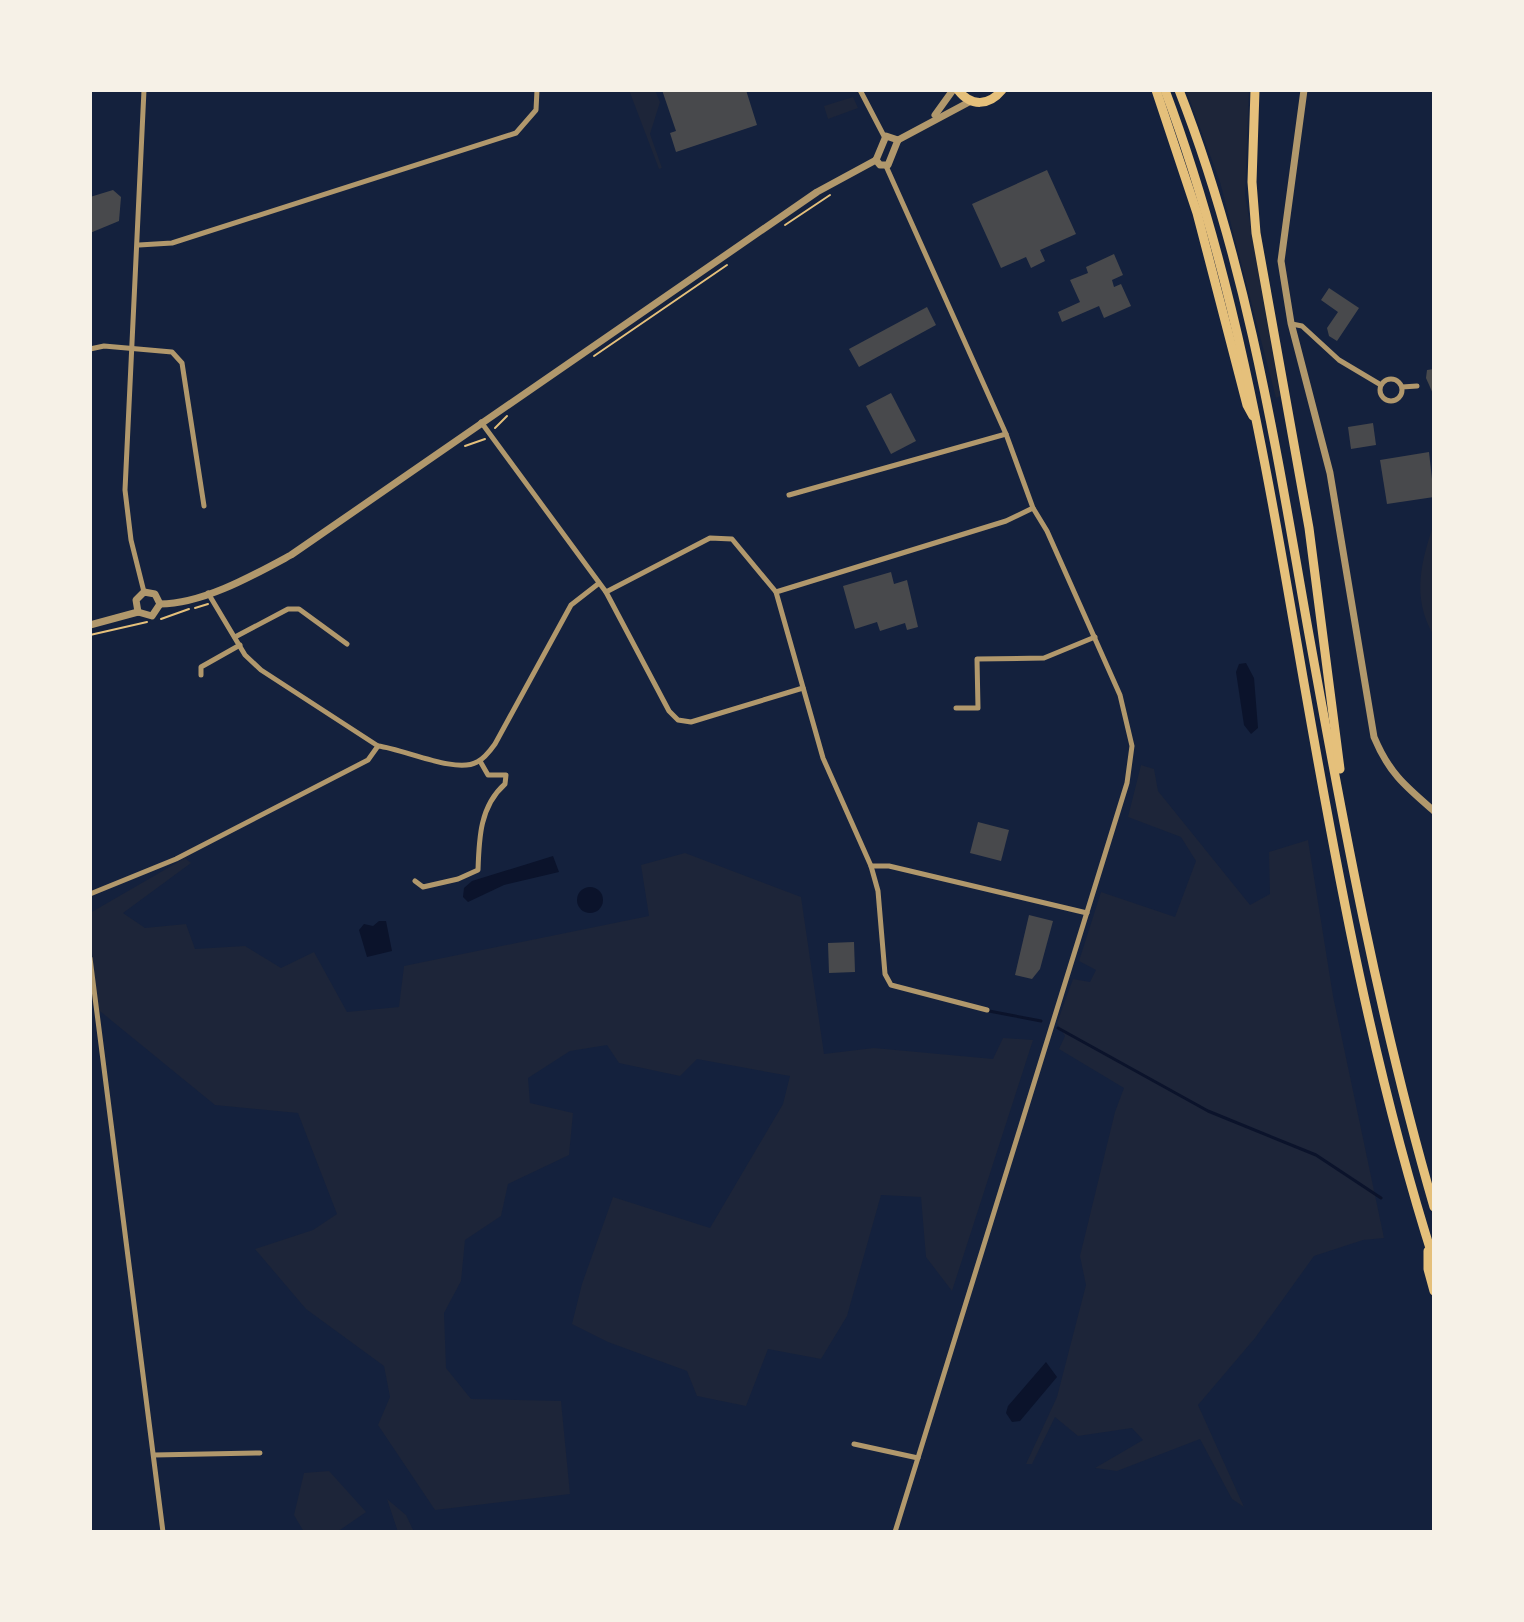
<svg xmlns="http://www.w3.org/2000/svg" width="1524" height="1622" viewBox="0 0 1524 1622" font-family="'Varela Round',sans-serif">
<rect width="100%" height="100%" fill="#14213d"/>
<g fill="#1d2539">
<polygon points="629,90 655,90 660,102 650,134 662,168 659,169"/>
<polygon points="1186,90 1249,90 1245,195 1280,396 1276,398 1220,182"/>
<polygon points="853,97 858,108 828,119 824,106"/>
<path d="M1434 523V636C1411 598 1421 562 1434 523Z"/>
<polygon points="1141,765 1154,769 1158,791 1250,905 1270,894 1269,852 1308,840 1333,996 1384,1238 1363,1240 1314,1256 1255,1338 1198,1405 1244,1507 1232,1499 1200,1439 1117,1471 1095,1468 1143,1440 1132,1428 1078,1436 1055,1417 1032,1464 1026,1464 1057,1397 1086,1285 1080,1256 1115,1112 1124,1088 1059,1049 1065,1036 1057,1023 1073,979 1090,982 1096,970 1079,961 1101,892 1175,917 1196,861 1181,837 1128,817"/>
<polygon points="685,853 801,897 824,1054 874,1048 993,1059 1003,1038 1033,1040 952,1291 926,1257 921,1197 881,1195 847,1316 821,1359 768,1349 746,1406 697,1396 687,1371 608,1342 572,1324 582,1284 613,1197 710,1228 783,1104 790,1076 697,1059 680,1076 619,1063 607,1045 570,1051 528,1078 530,1103 573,1113 569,1155 508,1184 501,1216 465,1240 461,1281 444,1313 446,1368 471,1399 561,1401 570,1494 435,1510 378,1425 390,1397 384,1366 306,1309 255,1249 313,1230 337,1214 298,1113 215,1105 90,1003 90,913 185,858 191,863 123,913 145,928 186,924 195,949 245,946 281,968 314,952 347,1012 399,1007 404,966 649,916 641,865"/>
<polygon points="329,1471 366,1512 337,1532 304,1532 294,1515 304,1473"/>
<polygon points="387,1499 406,1515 414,1532 398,1532"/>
</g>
<g fill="#0b132b">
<polygon points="1246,663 1254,678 1258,728 1251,734 1244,725 1236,672 1239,664"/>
<polygon points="553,856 559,872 504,885 468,902 463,897 464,888 472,881"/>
<circle cx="590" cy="900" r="13"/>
<polygon points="379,921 386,921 392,951 367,957 359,930 364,924 373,926"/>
<polygon points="1046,1362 1057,1377 1020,1421 1012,1422 1006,1413 1008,1406"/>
</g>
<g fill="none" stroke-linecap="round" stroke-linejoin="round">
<g stroke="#0b132b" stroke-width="3">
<polyline points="989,1011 1041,1021"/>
<polyline points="1058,1028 1208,1111 1316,1155 1381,1198"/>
</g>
</g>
<g fill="#48494c">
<polygon points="662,90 746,90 757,125 676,152 670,133 676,131"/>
<polygon points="1047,170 1076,234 1040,250 1045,261 1031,268 1026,257 1001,268 972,204"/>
<polygon points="113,190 121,197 119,221 90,233 90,197"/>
<polygon points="1114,254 1123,275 1112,280 1114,287 1121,284 1131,306 1104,318 1099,306 1062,322 1058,312 1080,302 1070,280 1088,273 1086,267"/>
<polygon points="1329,288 1359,308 1337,341 1329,336 1327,328 1338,312 1321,300"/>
<polygon points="927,307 936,325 859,367 849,349"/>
<polygon points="1434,369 1434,396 1426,378 1427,370"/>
<polygon points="891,393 916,441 891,454 866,406"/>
<polygon points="1373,423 1376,445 1351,449 1348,427"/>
<polygon points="1429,452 1434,497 1387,504 1380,460"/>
<polygon points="891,572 894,584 907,580 918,627 907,630 905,623 880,631 877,622 855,629 843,586"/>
<polygon points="978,822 1009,830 1001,861 970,853"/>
<polygon points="1029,915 1053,921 1040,969 1032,979 1015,975"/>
<polygon points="854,942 855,972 829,973 828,943"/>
</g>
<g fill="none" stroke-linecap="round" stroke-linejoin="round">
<g stroke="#e5c07b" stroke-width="2">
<polyline points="785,225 830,195"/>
<polyline points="594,356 727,265"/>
<polyline points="495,428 507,416"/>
<polyline points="465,446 485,439"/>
<polyline points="195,608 208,604"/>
<polyline points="161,619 189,609"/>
<polyline points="90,635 147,622"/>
</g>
<g stroke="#b1986c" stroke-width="5">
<polyline points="144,90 125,490 131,540 144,592"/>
<polyline points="860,90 885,138"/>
<polyline points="886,166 1006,434 1033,508 1047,531 1120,695 1132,746 1127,783 895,1532"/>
<polyline points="139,245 172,243 516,133 536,110 537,90"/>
<polyline points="1292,324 1302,326 1339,360 1381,385"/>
<polyline points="90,349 104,346 172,352 182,363 204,506"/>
<circle cx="1391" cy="390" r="11"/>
<polyline points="1402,387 1417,386"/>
<polyline points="481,422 606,592 710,538 732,539 776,592 1006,521 1033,508"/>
<polyline points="789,495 1006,434"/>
<polyline points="606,592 669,711 678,720 691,722 803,688"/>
<polyline points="776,592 823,758 871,866 878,891 885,974 891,985 987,1010"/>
<polyline points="235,637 288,609 299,609 347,644"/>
<polyline points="201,675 201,667 240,645"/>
<polyline points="956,708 978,708 977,659 1044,658 1095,637"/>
<path d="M378 746C404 749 456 774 477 762 484 759 490 751 495 744L571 605 598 584"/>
<polyline points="871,866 889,866 1087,913"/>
<path d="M415 881 423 887 458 879 478 870C479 838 480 806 505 784L506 775H488L480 761"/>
<polyline points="90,894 176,859 368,760 378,746 261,670 245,655 208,593"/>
<polyline points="90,958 163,1532"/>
<polyline points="854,1444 918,1458"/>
<polyline points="154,1455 260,1453"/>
</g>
<g stroke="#b1986c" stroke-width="7">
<path d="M1304 90 1281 261 1291 323 1330 473 1374 737C1389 773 1405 786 1434 811"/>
<polyline points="935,115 953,90"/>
<polyline points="898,140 971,101"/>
<polyline points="876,160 880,165 888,165 898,140"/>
<polyline points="876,160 886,136 898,140"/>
<path d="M160 604C203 604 254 575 291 555L817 192 876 160"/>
<polyline points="138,612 136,600 144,592 155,594 160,604"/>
<polyline points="138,612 152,616 160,604"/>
<polyline points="90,625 138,612"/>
</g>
<path stroke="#e5c07b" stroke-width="9" d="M958 90C971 107 989 106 1002 90"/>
<g stroke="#e5c07b" stroke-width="9">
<polyline points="1156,90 1197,213 1247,405 1253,416"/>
<path d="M1165 90C1237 282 1269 482 1304 683 1338 877 1374 1073 1434 1261"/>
<path d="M1179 90C1247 263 1276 447 1308 629 1343 823 1379 1018 1434 1207"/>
<polyline points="1255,90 1252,182 1256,233 1309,528 1340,769"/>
<polyline points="1428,1251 1428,1269 1434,1291"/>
</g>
</g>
<rect width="1524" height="1622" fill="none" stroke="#f6f1e7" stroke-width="184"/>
</svg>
